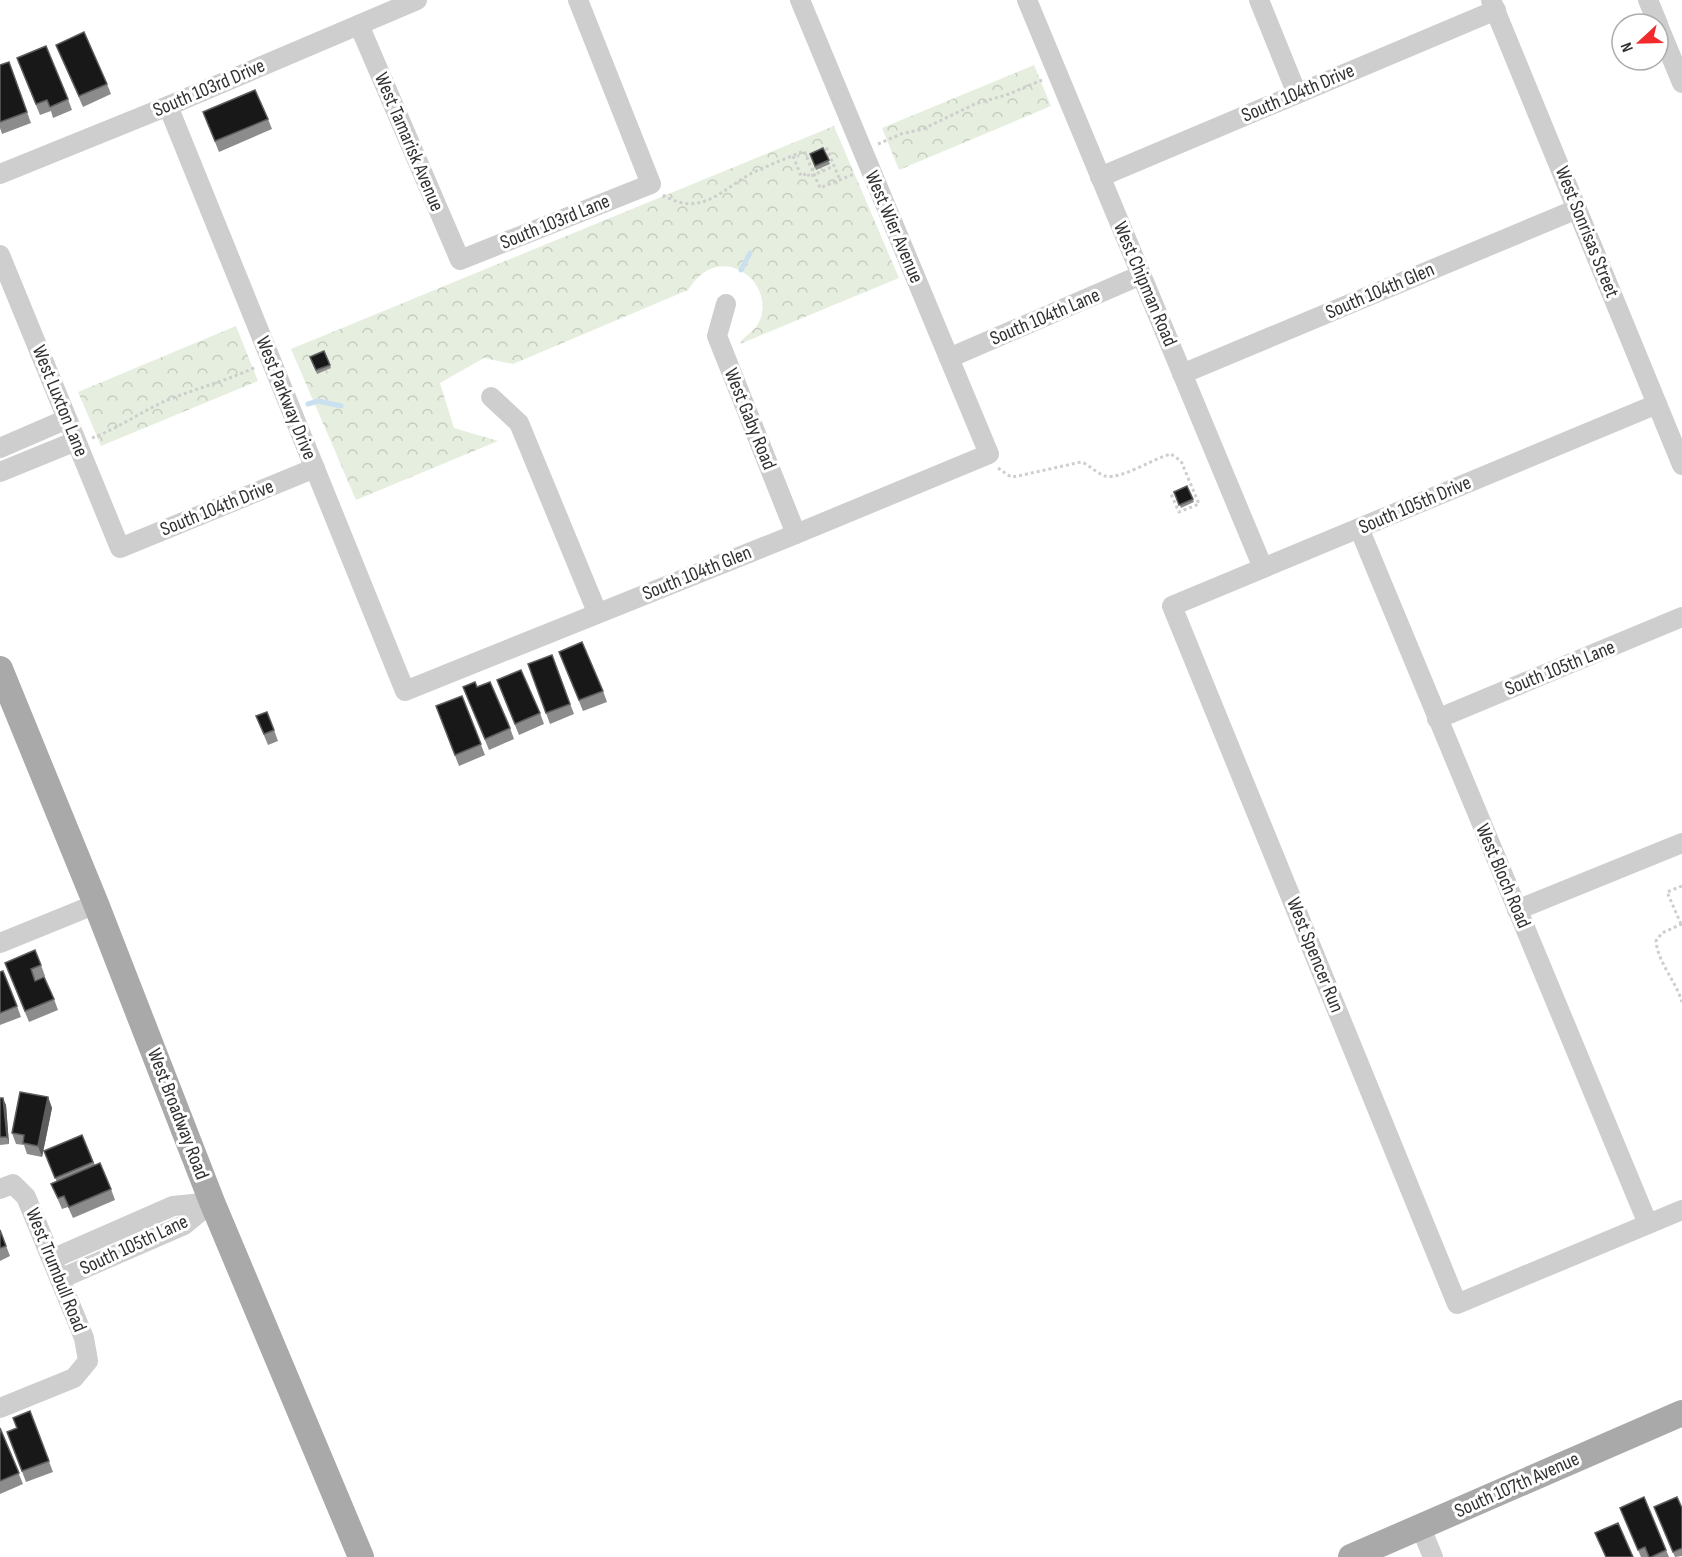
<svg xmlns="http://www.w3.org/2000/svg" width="1682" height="1557" viewBox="0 0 1682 1557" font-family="'Sofia Sans Condensed',sans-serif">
<defs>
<pattern id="park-crowns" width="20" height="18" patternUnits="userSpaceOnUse" patternTransform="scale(1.5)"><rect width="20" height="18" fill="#e6efdf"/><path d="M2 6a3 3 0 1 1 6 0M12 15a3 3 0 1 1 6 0" fill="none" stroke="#c6cdc0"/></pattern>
</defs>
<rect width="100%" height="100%" fill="#fff"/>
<g fill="url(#park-crowns)">
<polygon points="1034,65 1051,106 899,170 882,128"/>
<path d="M834 126 899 278 740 344C744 335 756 331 760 320 771 292 745 261 716 267 703 270 695 280 688 290L513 364 484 358 440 383 454 428 498 441 356 500 291 349Z"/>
<polygon points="236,326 258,381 101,446 78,392"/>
</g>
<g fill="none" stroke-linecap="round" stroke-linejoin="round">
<g stroke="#cadfef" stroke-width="5">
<polyline points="741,270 750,253"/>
<polyline points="308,404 318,401 341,406"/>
</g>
<g stroke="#cecece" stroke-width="3" stroke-dasharray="3 3" stroke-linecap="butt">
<polyline points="878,144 901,134 923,129 975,104 1009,94 1042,80"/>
<polyline points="821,149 826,147 840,180"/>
<polyline points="793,156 801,176 808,173 809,177 834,166"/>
<path d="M663 195C701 218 721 190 752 173 769 165 787 158 804 151L820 188 854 174"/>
<path d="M92 438C117 429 139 413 163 402 194 389 226 381 256 367"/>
<path d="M998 468 1011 477 1018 476 1081 462C1090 465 1096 473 1105 476 1121 480 1154 458 1171 454L1181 461 1199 504 1179 512 1171 494 1177 491"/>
<polyline points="1681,924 1667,892 1682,886"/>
<path d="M1682 924 1662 933 1656 941C1658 963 1676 981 1682 1002"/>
</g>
<g stroke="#cecece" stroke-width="20">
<polyline points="1027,0 1263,568"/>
<polyline points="1259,0 1297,94"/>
<polyline points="1491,0 1682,465"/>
<polyline points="1648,0 1658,24"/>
<polyline points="359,25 460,260 651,184 578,0"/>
<polyline points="1658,25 1682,83"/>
<polyline points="168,106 405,691 796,534 989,454 800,0"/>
<polyline points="0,174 168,106 417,0"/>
<polyline points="1100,177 1496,10"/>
<polyline points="0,255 120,548 315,468"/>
<polyline points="726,304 717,336 796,534"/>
<polyline points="949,358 1141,275"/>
<polyline points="1182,374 1577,209"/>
<polyline points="491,397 519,423 597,612"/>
<polyline points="1657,404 1172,606 1457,1304 1682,1210"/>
<polyline points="0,448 67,419"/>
<polyline points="0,472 76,441"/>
<polyline points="1359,528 1648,1224"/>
<polyline points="1437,719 1682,617"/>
<polyline points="1517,910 1682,843"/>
<polyline points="0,943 96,904"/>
<polyline points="0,1189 13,1184 26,1197 84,1338 88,1361 74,1378 0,1408"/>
<polyline points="52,1259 173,1206 212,1202"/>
<polyline points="60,1279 184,1225 212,1202"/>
<polyline points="1421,1528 1433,1557"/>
</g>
<g stroke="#a9a9a9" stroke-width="26">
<polyline points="0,669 96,904 212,1202 361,1557"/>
<polyline points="1351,1557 1682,1413"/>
</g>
</g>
<g fill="#8c8c8c">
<polygon points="56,45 107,84 111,94 83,107"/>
<polygon points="17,58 68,99 72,110 53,118 51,111 40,115"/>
<polygon points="9,62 31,123 2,134 0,128 0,65"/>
<polygon points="203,112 268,119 272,129 219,152"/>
<polygon points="823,148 830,164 816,170 810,154"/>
<polygon points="324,351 331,368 317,374 310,357"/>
<polygon points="1187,486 1194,502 1181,508 1174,492"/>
<polygon points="559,652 603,691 607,702 583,711"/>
<polygon points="552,655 574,714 550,724 528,664"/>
<polygon points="497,680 540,713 544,724 519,735"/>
<polygon points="463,687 477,687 510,728 514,739 489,750"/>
<polygon points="462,696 485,755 459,766 436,706"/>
<polygon points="256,716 274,730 278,741 268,745"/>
<polygon points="5,963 41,965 45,976 35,980 54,999 58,1010 29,1022"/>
<polygon points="0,972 17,1006 21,1017 0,1025"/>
<polygon points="48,1097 52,1108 42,1157 27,1154 24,1145 16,1144 12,1133"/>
<polygon points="0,1098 6,1105 9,1144 0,1145"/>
<polygon points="82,1135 95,1165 111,1189 115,1200 73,1218 68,1207 62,1209 51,1184 57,1182 47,1159"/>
<polygon points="0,1230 10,1256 0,1261"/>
<polygon points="30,1411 53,1472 26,1482 7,1432 16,1428"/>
<polygon points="0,1428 23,1484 0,1494"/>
<polygon points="1620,1508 1666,1550 1669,1557 1641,1557"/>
<polygon points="1682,1508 1682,1556 1675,1557 1657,1515"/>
</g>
<g fill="#5d5d5d">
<polygon points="48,1097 52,1108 42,1157 38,1146"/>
<polygon points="3,1098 6,1105 9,1144 7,1137"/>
</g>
<g fill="#181818" stroke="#5d5d5d" stroke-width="1.5">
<polygon points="84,32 107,84 79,96 56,45"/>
<polygon points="46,46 68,99 50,107 47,100 36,104 17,58"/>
<polygon points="9,62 27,112 0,122 0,65"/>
<polygon points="255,90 268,119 215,141 203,112"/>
<polygon points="823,148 829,160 815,166 810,154"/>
<polygon points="324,351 330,365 316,370 310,357"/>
<polygon points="1187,486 1193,499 1179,505 1174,492"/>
<polygon points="582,642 603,691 579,700 559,652"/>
<polygon points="552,655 570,704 546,713 528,664"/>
<polygon points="521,670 540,713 515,724 497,680"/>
<polygon points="475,682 477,687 490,682 510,728 485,739 463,687"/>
<polygon points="462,696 481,744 455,755 436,706"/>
<polygon points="267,712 274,730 264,734 256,716"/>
<polygon points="35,950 41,965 31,969 35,981 44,977 54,999 25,1011 5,963"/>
<polygon points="3,971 17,1006 0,1013 0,972"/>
<polygon points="20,1092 48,1097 38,1146 23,1143 24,1135 12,1133"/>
<polygon points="0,1098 3,1098 7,1137 0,1137"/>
<polygon points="82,1135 93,1162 55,1178 44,1151"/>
<polygon points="100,1163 111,1189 69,1207 64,1196 58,1198 51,1184"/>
<polygon points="0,1230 6,1246 0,1248"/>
<polygon points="30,1411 49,1461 22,1471 7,1432 17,1428 13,1418"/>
<polygon points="0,1428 19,1473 0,1481"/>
<polygon points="1644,1497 1666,1550 1651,1557 1649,1557 1645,1547 1638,1550 1620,1508"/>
<polygon points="1677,1497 1682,1508 1682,1548 1673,1552 1654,1507"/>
<polygon points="1618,1523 1633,1557 1606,1557 1595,1533"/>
</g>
<g text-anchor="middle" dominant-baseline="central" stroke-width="6" stroke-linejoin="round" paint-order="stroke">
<g font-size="20" fill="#313131" stroke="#fff">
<text transform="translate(209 88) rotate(-23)">South 103rd Drive</text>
<text transform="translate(1298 93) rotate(-23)">South 104th Drive</text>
<text transform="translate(409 142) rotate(67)">West Tamarisk Avenue</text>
<text transform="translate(555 222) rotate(-22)">South 103rd Lane</text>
<text transform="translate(894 227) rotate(67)">West Wier Avenue</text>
<text transform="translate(1587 232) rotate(68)">West Sonrisas Street</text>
<text transform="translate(1145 284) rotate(67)">West Chipman Road</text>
<text transform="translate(1380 291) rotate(-23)">South 104th Glen</text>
<text transform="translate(1045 317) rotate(-23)">South 104th Lane</text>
<text transform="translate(286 398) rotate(68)">West Parkway Drive</text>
<text transform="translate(60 401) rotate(68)">West Luxton Lane</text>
<text transform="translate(750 419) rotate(68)">West Gaby Road</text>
<text transform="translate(1415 505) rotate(-23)">South 105th Drive</text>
<text transform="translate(217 508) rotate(-22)">South 104th Drive</text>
<text transform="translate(697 573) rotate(-22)">South 104th Glen</text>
<text transform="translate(1560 668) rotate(-22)">South 105th Lane</text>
<text transform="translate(1503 876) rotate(67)">West Bloch Road</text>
<text transform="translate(1315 955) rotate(68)">West Spencer Run</text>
<text transform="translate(178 1114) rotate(69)">West Broadway Road</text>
<text transform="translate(134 1245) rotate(-25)">South 105th Lane</text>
<text transform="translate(56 1270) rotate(68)">West Trumbull Road</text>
<text transform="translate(1517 1485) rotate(-24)">South 107th Avenue</text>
</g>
</g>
<g transform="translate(1640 42) rotate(248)"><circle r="28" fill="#ffffff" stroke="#adadad" stroke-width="1.5"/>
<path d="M0-4.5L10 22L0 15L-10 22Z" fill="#f22a2d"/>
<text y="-9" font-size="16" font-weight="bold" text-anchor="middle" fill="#313131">N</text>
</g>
</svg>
